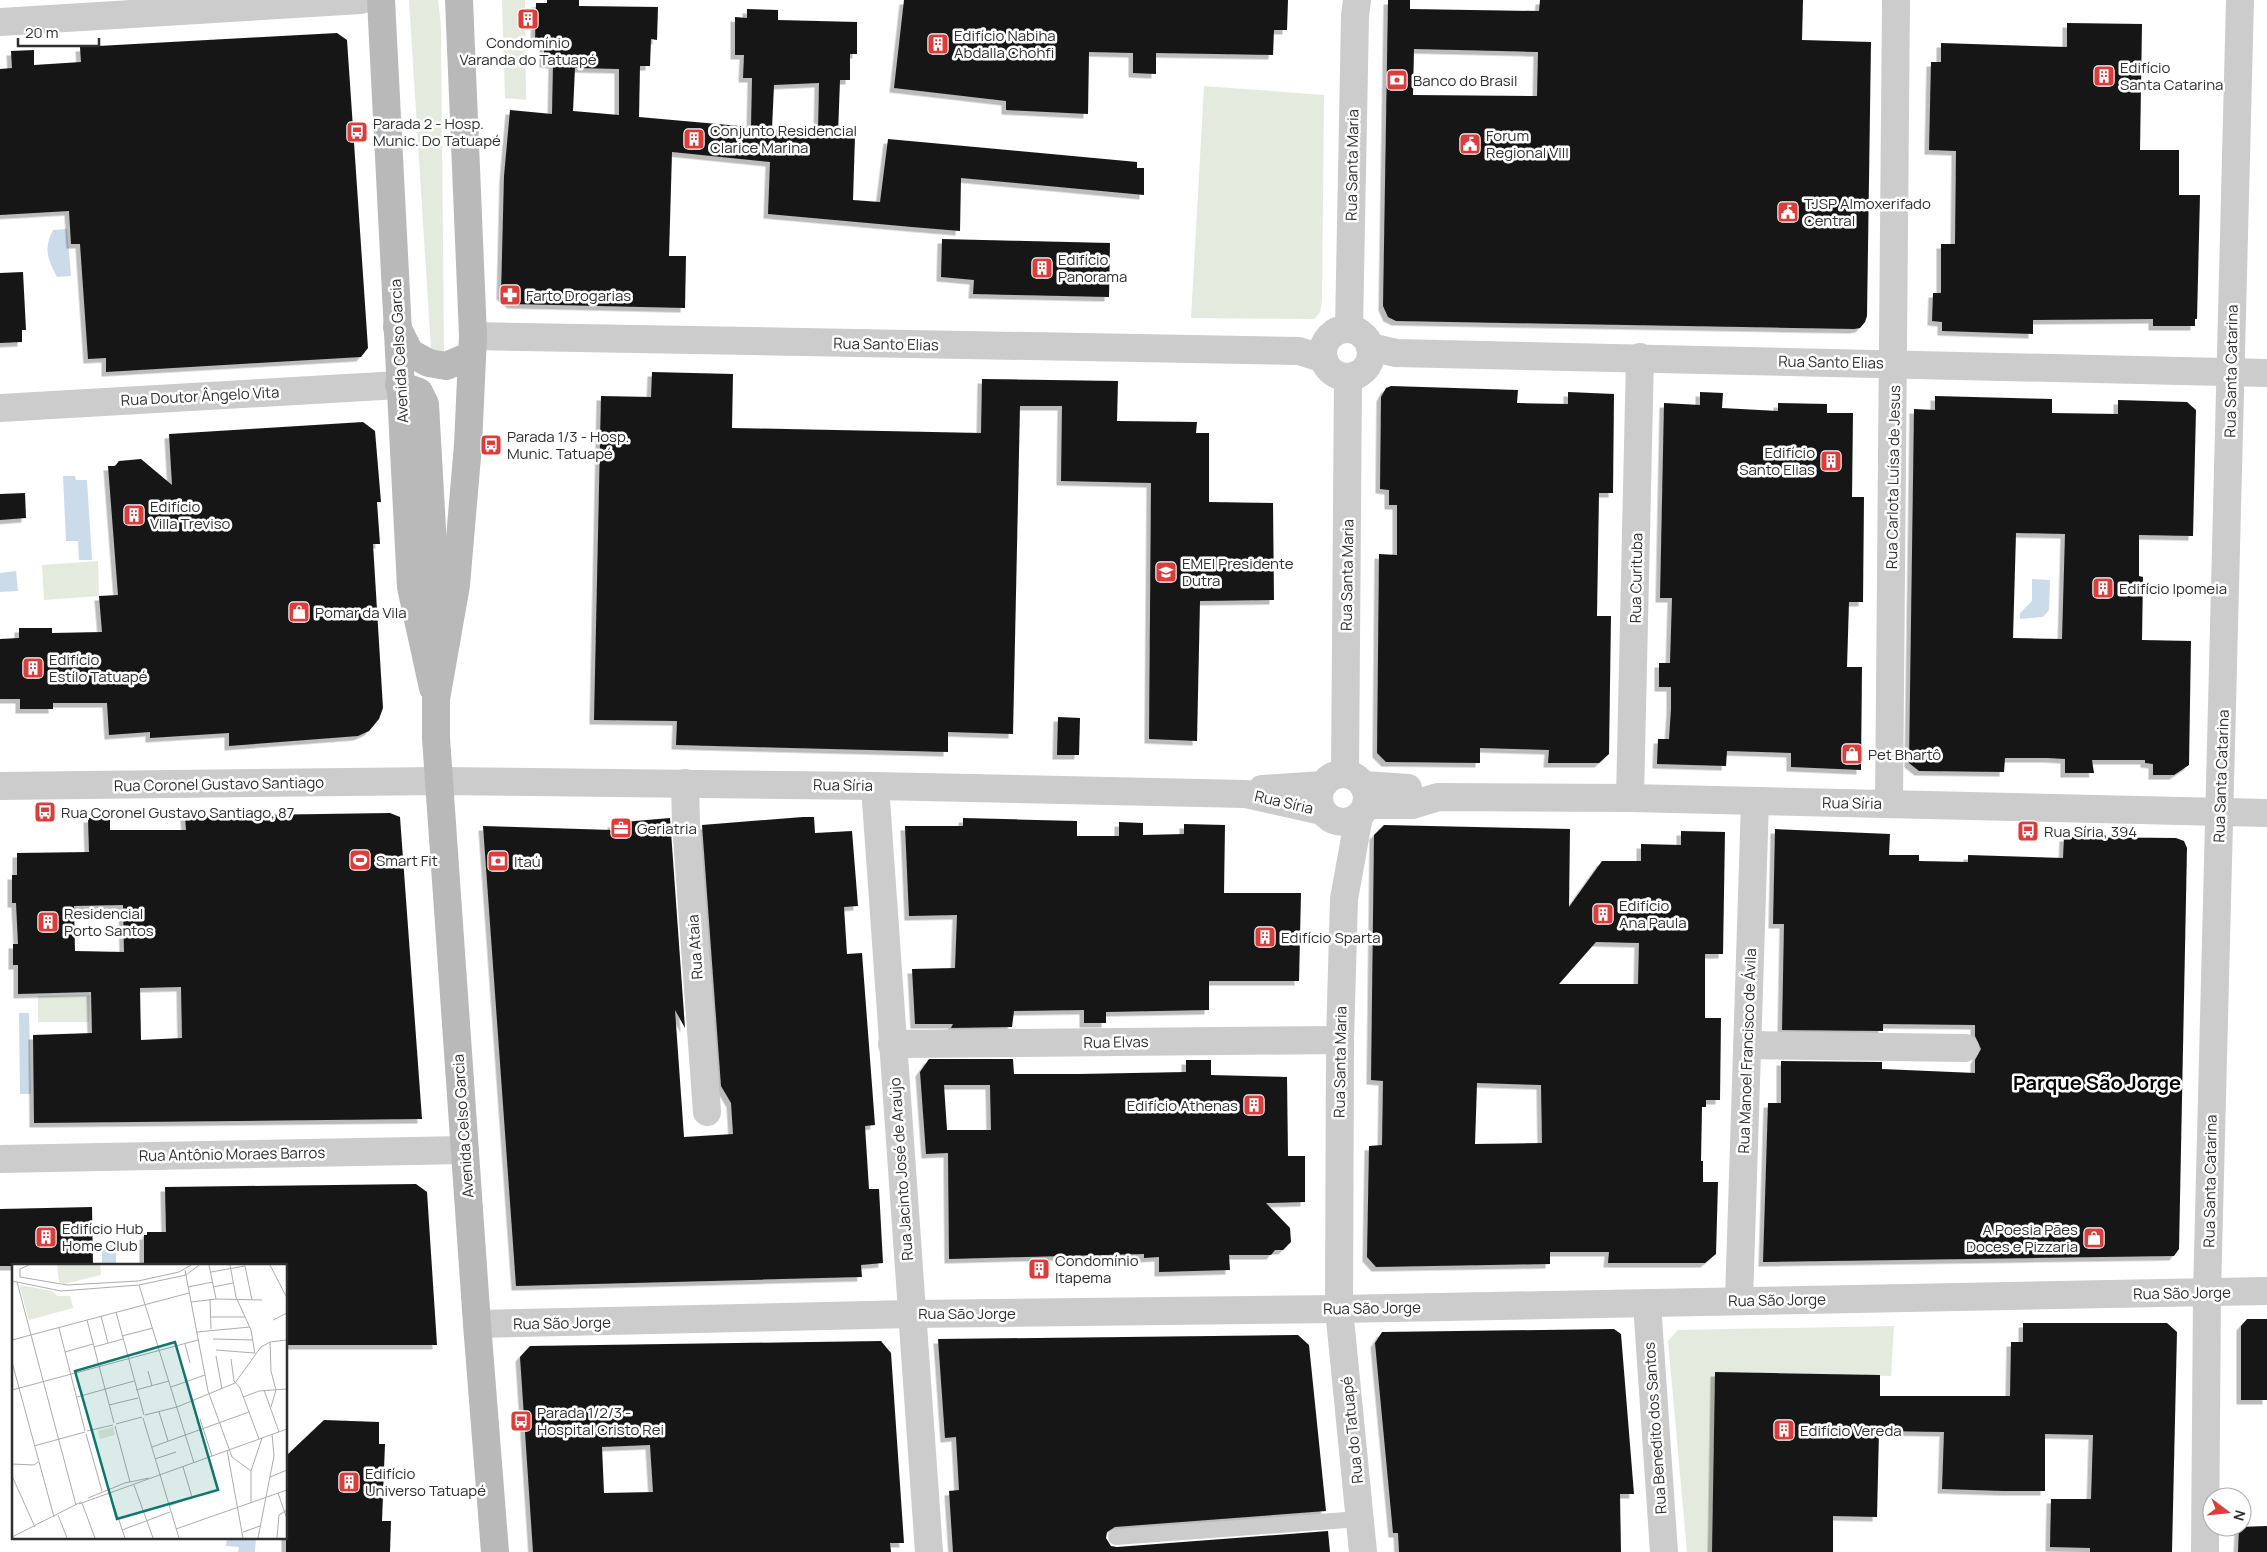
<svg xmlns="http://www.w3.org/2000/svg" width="2267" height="1552" viewBox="0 0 2267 1552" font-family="Manrope,sans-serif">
<defs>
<filter id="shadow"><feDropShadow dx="-4.5" dy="4.5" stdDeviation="0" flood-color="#0004"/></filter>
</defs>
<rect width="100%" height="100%" fill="#fff"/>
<g fill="#e4ebde">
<polygon points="409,0 438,0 441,26 444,353 431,350"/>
<polygon points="502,0 525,0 526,100 505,98"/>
<polygon points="1204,86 1324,95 1322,301 1320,312 1314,319 1191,318"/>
<polygon points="98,561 99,596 44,600 42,565"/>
<polygon points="90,995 89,1022 38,1022 38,996"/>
<polygon points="1894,1326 1891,1376 1715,1372 1712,1552 1687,1552 1668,1341 1678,1330"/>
</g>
<g fill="#cbdbea">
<path d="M67 229 71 276 57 277C48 260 43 249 53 230Z"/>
<polygon points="63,476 75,476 76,480 87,480 92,560 79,560 78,541 66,541"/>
<polygon points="16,571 18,591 0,592 0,573"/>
<polygon points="2032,579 2050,580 2049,610 2043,617 2020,619 2020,613 2032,601"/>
<polygon points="19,1013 29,1013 31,1094 20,1094"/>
<rect x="102" y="1245" width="14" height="21"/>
<polygon points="227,1538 256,1538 255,1552 238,1552 239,1547 226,1546"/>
</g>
<g fill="#161616" fill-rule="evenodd" filter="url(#shadow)">
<path d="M547 0H579V6L658 7 657 40 651 39 650 66H640L639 117 751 127 752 78H743L744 55H735V17L747 18V9L778 10V20L857 22V54H850V80H840L838 134 855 136 853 200 880 202 888 139 1137 162V168H1144V195L961 178 960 231 912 227 768 214 770 162 672 152 669 256H686L685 308 512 304 501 295 504 176 510 110 552 114 553 64 544 63V41H535L536 3H547ZM575 68 619 69V115L573 111ZM819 83 818 133 772 129 774 85Z"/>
<polygon points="904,0 1288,0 1287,30 1274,30 1273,55 1156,53 1156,74 1133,73 1133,53 1089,52 1088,114 1006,110 1006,101 894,88"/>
<path d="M1388 0H1410V9L1539 11 1540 0H1803L1802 40 1871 42 1867 316 1865 322 1860 328 1854 329 1396 321 1388 317 1383 306ZM1414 49 1538 52 1537 96 1413 95Z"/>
<polygon points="2067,23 2142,24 2140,150 2179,150 2179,195 2200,195 2197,319 2195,319 2195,326 2153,326 2153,319 2033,320 2033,334 1942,331 1942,322 1932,321 1933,293 1941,293 1941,244 1955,244 1956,151 1929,150 1931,62 1941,62 1941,43 2067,47"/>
<polygon points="337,33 347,40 368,348 361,357 106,372 106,358 88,359 80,244 71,244 69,211 0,215 0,69 12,68 11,51 34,50 34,65 81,62 80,47"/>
<polygon points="942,239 1110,243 1109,297 973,294 974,280 941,277"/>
<polygon points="23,272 26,330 22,330 22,342 0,343 0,273"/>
<polygon points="652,372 733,374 732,428 981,433 982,379 1118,381 1117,421 1197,422 1196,433 1209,433 1209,502 1273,503 1274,600 1200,601 1197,741 1149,739 1151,483 1061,481 1062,406 1020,406 1013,734 948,732 948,752 676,745 677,721 594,720 601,396 651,397"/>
<polygon points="1391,386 1518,390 1517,403 1568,404 1568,392 1614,394 1613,493 1599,493 1597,616 1611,616 1609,754 1599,763 1548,763 1549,750 1480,748 1480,763 1386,762 1377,753 1379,554 1397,555 1397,505 1389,505 1389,490 1380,489 1381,397 1386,388"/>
<polygon points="1700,392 1723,393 1722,408 1778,411 1778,403 1827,404 1827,413 1853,413 1852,497 1864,497 1863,602 1849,602 1847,667 1862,667 1861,770 1791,767 1791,753 1727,751 1726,766 1657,764 1658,739 1669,739 1671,709 1671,687 1659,687 1659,663 1670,663 1672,598 1660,598 1664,403 1700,405"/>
<path d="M1935 396 2052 399V413L2118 414V400L2187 402 2196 410 2193 536 2139 535V576L2143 577 2142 640 2191 641 2189 765 2174 775H2153V764L2145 763V760H2092L2094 773H2065V759L2048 758H2005L2004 772 1919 771 1909 763 1914 409 1935 410ZM2016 533 2065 534 2062 639 2013 638Z"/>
<polygon points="363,422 375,431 381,502 377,502 380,544 373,544 383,708 379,719 369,731 358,736 229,746 229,733 150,738 150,732 109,735 107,703 53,703 53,709 20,709 20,699 0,699 0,639 19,638 19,628 52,628 52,633 102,632 99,596 118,595 108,466 115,466 119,461 141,459 172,485 169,434"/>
<polygon points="25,493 26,518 0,520 0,494"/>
<polygon points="1058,717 1080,718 1079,755 1057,755"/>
<path d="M390 813 400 817 422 1119 34 1123 33 1035 92 1033 91 992 18 994V965H13V944H18L16 903H12V875H17V853L89 852 88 818 110 817V830H186L185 816ZM123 905 124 952 75 951 74 906ZM181 987 182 1038 141 1040 140 988Z"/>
<polygon points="803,817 814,817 815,833 852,831 858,906 844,907 847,954 862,953 875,1125 865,1126 869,1189 879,1189 883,1263 861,1265 862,1277 516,1286 483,826 612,830 612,823 670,818 685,1028 675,1010 684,1137 733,1134 731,1103 721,1086 702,825"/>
<polygon points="963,818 1077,821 1077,836 1119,836 1119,822 1143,823 1143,835 1184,834 1184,824 1225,825 1224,893 1301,893 1299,981 1209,981 1209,1010 1106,1012 1106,1023 1084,1023 1084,1010 1014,1011 1012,1027 951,1028 953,1024 915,1024 912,969 955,968 957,915 909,916 905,826 963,826"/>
<path d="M1384 825 1570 829 1569 907 1602 861H1641V844L1681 845V831L1725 832 1723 954H1705V1018H1721L1720 1100H1706V1107H1702L1701 1161H1703V1182H1718L1716 1254 1705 1263H1608L1609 1252H1550V1264L1376 1267 1367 1257 1369 1146 1382 1145 1383 1081 1371 1080 1374 835ZM1596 942 1639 943 1638 984H1559ZM1477 1083 1541 1085 1542 1143 1475 1144Z"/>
<polygon points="1775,829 1890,834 1889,855 1919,855 1919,861 1968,862 1968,855 2063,858 2064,837 2176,838 2184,841 2187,848 2179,1249 2174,1256 1763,1262 1768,1103 1781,1103 1781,1061 1882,1062 1882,1069 1975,1073 1975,1060 1981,1049 1975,1036 1975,1025 1883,1024 1883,1031 1782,1030 1784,924 1773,924"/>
<path d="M929 1059H1013L1014 1074H1079L1186 1072V1060H1211V1075L1287 1077 1288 1156H1305V1202L1266 1203 1290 1228 1291 1242 1283 1250H1275L1271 1255H1229L1230 1270 1159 1272V1257L1144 1258V1254L949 1259 948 1153 926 1154 920 1072ZM944 1085H990L991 1130H947Z"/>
<polygon points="416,1184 427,1192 437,1345 286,1345 286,1266 144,1266 144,1235 147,1235 147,1232 166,1232 165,1187"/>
<polygon points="92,1207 93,1266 0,1266 0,1209"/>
<polygon points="2247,1319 2267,1319 2267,1400 2241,1400 2241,1326"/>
<polygon points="2023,1323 2167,1323 2177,1332 2172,1552 2090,1552 2090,1548 2050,1547 2051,1499 2091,1499 2093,1435 2045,1434 2045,1491 2003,1491 1942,1489 1944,1432 1879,1431 1877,1517 1833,1516 1833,1552 1712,1552 1715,1372 1880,1375 1880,1396 2010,1396 2011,1342 2023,1342"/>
<polygon points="1614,1329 1621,1334 1634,1494 1620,1494 1621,1552 1399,1552 1398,1533 1393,1533 1375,1343 1382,1332"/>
<polygon points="1298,1335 1309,1345 1326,1511 1115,1527 1107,1532 1106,1538 1111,1546 1117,1547 1328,1531 1330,1552 953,1552 949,1491 959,1490 956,1437 945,1438 938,1339"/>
<path d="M881 1341 891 1353 904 1543H890L891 1552H533L520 1357 530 1346ZM650 1445 653 1492 604 1493 602 1447Z"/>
<polygon points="324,1420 379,1422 379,1444 385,1444 382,1521 391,1521 390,1552 286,1552 286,1456"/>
<polygon points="2267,1526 2267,1552 2238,1552 2239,1527"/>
</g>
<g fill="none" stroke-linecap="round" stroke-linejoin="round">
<polyline stroke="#ccc" stroke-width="16" points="1116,1537 1360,1519"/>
<g stroke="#ccc" stroke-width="28">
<polyline points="0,22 361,0"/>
<polyline points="473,336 1299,351 1324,359"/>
<polyline points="1370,347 1396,353 2267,373"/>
<polyline points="0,408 399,385"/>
<polyline points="685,783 686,824 707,1112"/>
<polyline points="1364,785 1408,788"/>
<polyline points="0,786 439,781 875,786 1246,794 1322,811"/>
<polyline points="875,786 929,1552"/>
<polyline points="1262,789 1323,785"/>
<polyline points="1630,798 1640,357"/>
<polyline points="1889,804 1896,0"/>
<polyline points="1366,805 1412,805 1438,797 1630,798 2267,813"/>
<polyline points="892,1044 1340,1040"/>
<polyline points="1747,1045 1965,1048"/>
<polyline points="0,1159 465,1150"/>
<polyline points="1739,1301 1755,801"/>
<polyline points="1647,1303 1664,1552"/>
<polyline points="477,1324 911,1314 1339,1309 2267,1291"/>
<polyline points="2205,1552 2207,1293 2240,0"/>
</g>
<g stroke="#ccc" stroke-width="28">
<polyline points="1349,329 1355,16 1357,0"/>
<circle cx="1347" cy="353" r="24"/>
<circle cx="1343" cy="798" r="24"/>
<polyline points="1345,774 1348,377"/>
<polyline points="1359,816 1344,899 1340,1040 1339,1309 1363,1552"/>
</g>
<g stroke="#b9b9b9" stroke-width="28">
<polyline points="381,0 411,587 433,688"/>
<polyline points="459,0 473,336 468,445 456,585 436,699 436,738 477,1324 495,1552"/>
<polyline points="397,327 410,353 429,363 446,366 472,355"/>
<polyline points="399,385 419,392 425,404 436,600 441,630"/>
</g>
</g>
<defs>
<g id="building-square" transform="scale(1.125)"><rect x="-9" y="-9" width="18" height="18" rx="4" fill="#dc3d3b" stroke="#fff"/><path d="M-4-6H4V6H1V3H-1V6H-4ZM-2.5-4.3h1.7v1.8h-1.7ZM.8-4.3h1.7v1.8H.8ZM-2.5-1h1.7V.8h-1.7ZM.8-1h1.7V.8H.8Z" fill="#fff"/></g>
<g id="bank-square" transform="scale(1.125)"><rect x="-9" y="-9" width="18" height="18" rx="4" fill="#dc3d3b" stroke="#fff"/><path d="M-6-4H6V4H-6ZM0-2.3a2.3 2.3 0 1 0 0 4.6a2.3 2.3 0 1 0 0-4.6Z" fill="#fff"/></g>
<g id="bus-square" transform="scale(1.125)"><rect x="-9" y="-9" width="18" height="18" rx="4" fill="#dc3d3b" stroke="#fff"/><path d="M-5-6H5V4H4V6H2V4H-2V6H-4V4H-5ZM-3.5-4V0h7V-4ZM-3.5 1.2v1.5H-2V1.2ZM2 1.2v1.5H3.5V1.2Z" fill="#fff"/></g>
<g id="civic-square" transform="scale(1.125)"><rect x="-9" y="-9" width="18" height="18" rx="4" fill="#dc3d3b" stroke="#fff"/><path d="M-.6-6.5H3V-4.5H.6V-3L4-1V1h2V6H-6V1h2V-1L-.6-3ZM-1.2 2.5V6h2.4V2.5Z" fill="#fff"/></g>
<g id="pharmacy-square" transform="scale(1.125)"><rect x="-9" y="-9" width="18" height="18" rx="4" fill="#dc3d3b" stroke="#fff"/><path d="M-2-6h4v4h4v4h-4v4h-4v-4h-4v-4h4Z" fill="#fff"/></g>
<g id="school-square" transform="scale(1.125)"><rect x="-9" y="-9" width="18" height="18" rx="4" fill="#dc3d3b" stroke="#fff"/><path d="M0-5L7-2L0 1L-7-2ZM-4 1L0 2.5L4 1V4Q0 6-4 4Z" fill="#fff"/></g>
<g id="shop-square" transform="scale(1.125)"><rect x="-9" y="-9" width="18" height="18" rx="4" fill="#dc3d3b" stroke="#fff"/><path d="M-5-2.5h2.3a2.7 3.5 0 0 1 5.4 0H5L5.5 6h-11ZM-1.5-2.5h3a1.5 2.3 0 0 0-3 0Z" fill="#fff"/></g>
<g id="office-square" transform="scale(1.125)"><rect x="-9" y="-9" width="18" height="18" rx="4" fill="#dc3d3b" stroke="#fff"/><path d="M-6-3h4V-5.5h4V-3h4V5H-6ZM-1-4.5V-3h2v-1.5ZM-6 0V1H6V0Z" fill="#fff"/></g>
<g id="stadium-square" transform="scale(1.125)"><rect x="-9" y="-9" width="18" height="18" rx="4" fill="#dc3d3b" stroke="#fff"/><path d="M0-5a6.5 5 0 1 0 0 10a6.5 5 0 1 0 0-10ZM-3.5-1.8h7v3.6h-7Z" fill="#fff"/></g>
</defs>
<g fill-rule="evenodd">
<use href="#building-square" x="528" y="19"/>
<use href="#building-square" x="938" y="44"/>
<use href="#building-square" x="2104" y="76"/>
<use href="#bank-square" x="1397" y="80"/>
<use href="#bus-square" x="357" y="132"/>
<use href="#building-square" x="694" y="139"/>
<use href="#civic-square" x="1470" y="144"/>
<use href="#civic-square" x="1788" y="212"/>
<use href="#building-square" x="1042" y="268"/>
<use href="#pharmacy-square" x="510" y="295"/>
<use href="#bus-square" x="491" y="445"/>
<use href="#building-square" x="1831" y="461"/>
<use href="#building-square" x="134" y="515"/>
<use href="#school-square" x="1166" y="572"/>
<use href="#building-square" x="2103" y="588"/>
<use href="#shop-square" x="299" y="612"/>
<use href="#building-square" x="33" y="668"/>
<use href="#shop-square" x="1852" y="754"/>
<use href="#bus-square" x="45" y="812"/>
<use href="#office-square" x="621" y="828"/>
<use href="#bus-square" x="2028" y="831"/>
<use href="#stadium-square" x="360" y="860"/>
<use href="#bank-square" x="498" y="861"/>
<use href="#building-square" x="1603" y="914"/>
<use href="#building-square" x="48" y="922"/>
<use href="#building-square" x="1265" y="937"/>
<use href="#building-square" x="1254" y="1105"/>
<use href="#building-square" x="46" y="1237"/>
<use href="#shop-square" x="2094" y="1238"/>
<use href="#building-square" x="1039" y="1269"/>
<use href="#bus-square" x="521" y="1421"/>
<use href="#building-square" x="1784" y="1430"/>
<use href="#building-square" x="349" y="1482"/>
</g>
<g text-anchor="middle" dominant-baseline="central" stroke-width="5" stroke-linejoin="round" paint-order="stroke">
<g font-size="15" fill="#2f2f2f" stroke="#fff" text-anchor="start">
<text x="954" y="35">Edifício Nabiha<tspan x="954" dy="17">Abdalla Chohfi</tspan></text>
<text x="528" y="42" text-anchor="middle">Condomínio<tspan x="528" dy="17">Varanda do Tatuapé</tspan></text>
<text x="2120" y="67">Edifício<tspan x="2120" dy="17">Santa Catarina</tspan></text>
<text x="1413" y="80">Banco do Brasil</text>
<text x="373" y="123">Parada 2 - Hosp.<tspan x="373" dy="17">Munic. Do Tatuapé</tspan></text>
<text x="710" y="130">Conjunto Residencial<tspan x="710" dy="17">Clarice Marina</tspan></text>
<text x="1486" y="135">Forum<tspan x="1486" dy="17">Regional VIII</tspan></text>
<text x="1804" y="203">TJSP Almoxerifado<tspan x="1804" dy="17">Central</tspan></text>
<text x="1058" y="259">Edifício<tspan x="1058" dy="17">Panorama</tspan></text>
<text x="526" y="295">Farto Drogarias</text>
<text x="507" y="436">Parada 1/3 - Hosp.<tspan x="507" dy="17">Munic. Tatuapé</tspan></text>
<text x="1815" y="452" text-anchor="end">Edifício<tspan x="1815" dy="17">Santo Elias</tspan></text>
<text x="150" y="506">Edifício<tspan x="150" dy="17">Villa Treviso</tspan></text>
<text x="1182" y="563">EMEI Presidente<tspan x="1182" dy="17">Dutra</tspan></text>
<text x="2119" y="588">Edifício Ipomeia</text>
<text x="315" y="612">Pomar da Vila</text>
<text x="49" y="659">Edifício<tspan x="49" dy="17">Estílo Tatuapé</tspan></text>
<text x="1868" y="754">Pet Bhartô</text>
<text x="61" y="812">Rua Coronel Gustavo Santiago, 87</text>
<text x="637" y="828">Geriatria</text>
<text x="2044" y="831">Rua Síria, 394</text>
<text x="376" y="860">Smart Fit</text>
<text x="514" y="861">Itaú</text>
<text x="1619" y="905">Edifício<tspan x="1619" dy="17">Ana Paula</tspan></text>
<text x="64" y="913">Residencial<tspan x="64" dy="17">Porto Santos</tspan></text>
<text x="1281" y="937">Edifício Sparta</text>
<text x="1238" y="1105" text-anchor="end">Edifício Athenas</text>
<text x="62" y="1228">Edifício Hub<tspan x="62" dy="17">Home Club</tspan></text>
<text x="2078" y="1229" text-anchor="end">A Poesia Pães<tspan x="2078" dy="17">Doces e Pizzaria</tspan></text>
<text x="1055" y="1260">Condomínio<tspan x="1055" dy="17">Itapema</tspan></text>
<text x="537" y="1412">Parada 1/2/3 -<tspan x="537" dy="17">Hospital Cristo Rei</tspan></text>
<text x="1800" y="1430">Edifício Vereda</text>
<text x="365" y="1473">Edifício<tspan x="365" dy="17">Universo Tatuapé</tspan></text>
</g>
<g font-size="15" fill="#2f2f2f" stroke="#fff">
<text transform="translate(1352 165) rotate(-89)">Rua Santa Maria</text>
<text transform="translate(886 344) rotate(1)">Rua Santo Elias</text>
<text transform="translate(399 351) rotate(-93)">Avenida Celso Garcia</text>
<text transform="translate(1831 362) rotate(1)">Rua Santo Elias</text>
<text transform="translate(2231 371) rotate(-89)">Rua Santa Catarina</text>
<text transform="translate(200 396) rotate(-3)">Rua Doutor Ângelo Vita</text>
<text transform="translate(1893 477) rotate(-89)">Rua Carlota Luísa de Jesus</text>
<text transform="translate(1347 575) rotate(-89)">Rua Santa Maria</text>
<text transform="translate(1636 578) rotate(-89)">Rua Curituba</text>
<text transform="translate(2221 776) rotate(-88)">Rua Santa Catarina</text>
<text transform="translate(219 784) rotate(-1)">Rua Coronel Gustavo Santiago</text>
<text transform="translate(843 785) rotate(1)">Rua Síria</text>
<text transform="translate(1284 802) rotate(13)">Rua Síria</text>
<text transform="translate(1852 803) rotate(1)">Rua Síria</text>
<text transform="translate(695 947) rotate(-94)">Rua Ataia</text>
<text transform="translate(1116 1042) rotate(-1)">Rua Elvas</text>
<text transform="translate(1747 1051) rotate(-88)">Rua Manoel Francisco de Ávila</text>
<text transform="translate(1340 1062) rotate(-89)">Rua Santa Maria</text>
<text transform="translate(463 1126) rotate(-94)">Avenida Celso Garcia</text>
<text transform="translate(232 1154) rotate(-1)">Rua Antônio Moraes Barros</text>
<text transform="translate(901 1169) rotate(-94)">Rua Jacinto José de Araújo</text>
<text transform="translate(2210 1181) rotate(-89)">Rua Santa Catarina</text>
<text transform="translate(2182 1293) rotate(-1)">Rua São Jorge</text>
<text transform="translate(1777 1300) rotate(-1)">Rua São Jorge</text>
<text transform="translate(1372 1308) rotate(-1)">Rua São Jorge</text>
<text x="967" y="1313">Rua São Jorge</text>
<text transform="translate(562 1323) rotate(-1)">Rua São Jorge</text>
<text transform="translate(1655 1428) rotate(-94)">Rua Benedito dos Santos</text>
<text transform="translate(1352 1430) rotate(-96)">Rua do Tatuapé</text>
</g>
<g font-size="20" font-weight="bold" fill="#000" stroke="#fff">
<text x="2097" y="1082">Parque São Jorge</text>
</g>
</g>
<g transform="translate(12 1264)">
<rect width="275" height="275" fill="#fff"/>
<path d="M45 1H88L89 11 52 20 47 18ZM7 21 40 27 45 32H58L61 44 17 56ZM101 163 103 171 88 175 86 167Z" fill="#e4ebde"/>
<path fill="none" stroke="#acacac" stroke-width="1" d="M17 1 8 5V13L55 21 126 17 167 8 179 1M197 1 204 35M218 1 224 33 239 66 243 90M258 1 275 34M173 6 196 127 220 193M199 8 233 2 240 36M0 17 49 27 127 21 174 11 187 1M5 18 64 241M127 21 182 199M176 23 201 18M201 23 221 19M198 35 199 65M179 38 204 35 250 36M104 48 132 151M89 52 96 79M198 53H233M75 56 102 159M261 56 275 49M47 64 73 167M185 68 238 63M110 72 141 64M201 75 241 76M0 76 177 29M258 78 259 107 264 126 259 143M173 80 178 99M82 83 111 75M204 86 242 89M53 88 81 80M204 92 210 125M219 95 222 117 228 124 247 175M0 98 42 253M136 107 140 122M159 123 193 111M0 126 186 76M124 126 157 117M252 126 267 168M65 133 122 117M231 133 247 127 275 125M97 141 126 134M147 148 156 177M133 151 165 143 223 119 249 83 258 78 275 76M131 154 167 274M188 155 200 192M104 160 130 153M103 162 118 218M75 167 101 161M74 170 90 227M22 182 73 168M140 183 237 148M215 186 231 274M220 193 239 207M143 195 164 188M0 200 22 201 26 198M0 212 23 263M258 213 275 206M122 221 141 274M266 229 275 255M98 230 113 274M76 234 113 219 137 214M70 239 83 274M239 239V207L250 174M67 240 275 165M157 242 180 233 171 203M46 251 55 274M164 265 275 226M110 266 158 248M231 268 248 262M0 273 69 238M246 274 262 192 260 170M265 274 267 251 275 246"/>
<path fill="#0f766e" fill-opacity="0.15" stroke="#0f766e" stroke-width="2.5" d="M163 78 206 226 105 255 63 107Z"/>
<rect width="275" height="275" fill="none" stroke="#2f2f2f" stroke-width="2.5"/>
</g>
<g transform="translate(2227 1512) rotate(106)"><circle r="24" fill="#ffffff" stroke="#acacac"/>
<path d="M0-4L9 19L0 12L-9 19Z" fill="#dc3d3b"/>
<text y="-8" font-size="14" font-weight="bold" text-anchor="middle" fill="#2f2f2f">N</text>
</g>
<path d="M18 38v8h81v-8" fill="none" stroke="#2f2f2f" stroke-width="2.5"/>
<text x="25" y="38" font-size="15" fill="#2f2f2f" stroke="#ffffff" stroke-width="4" paint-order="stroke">20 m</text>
</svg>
